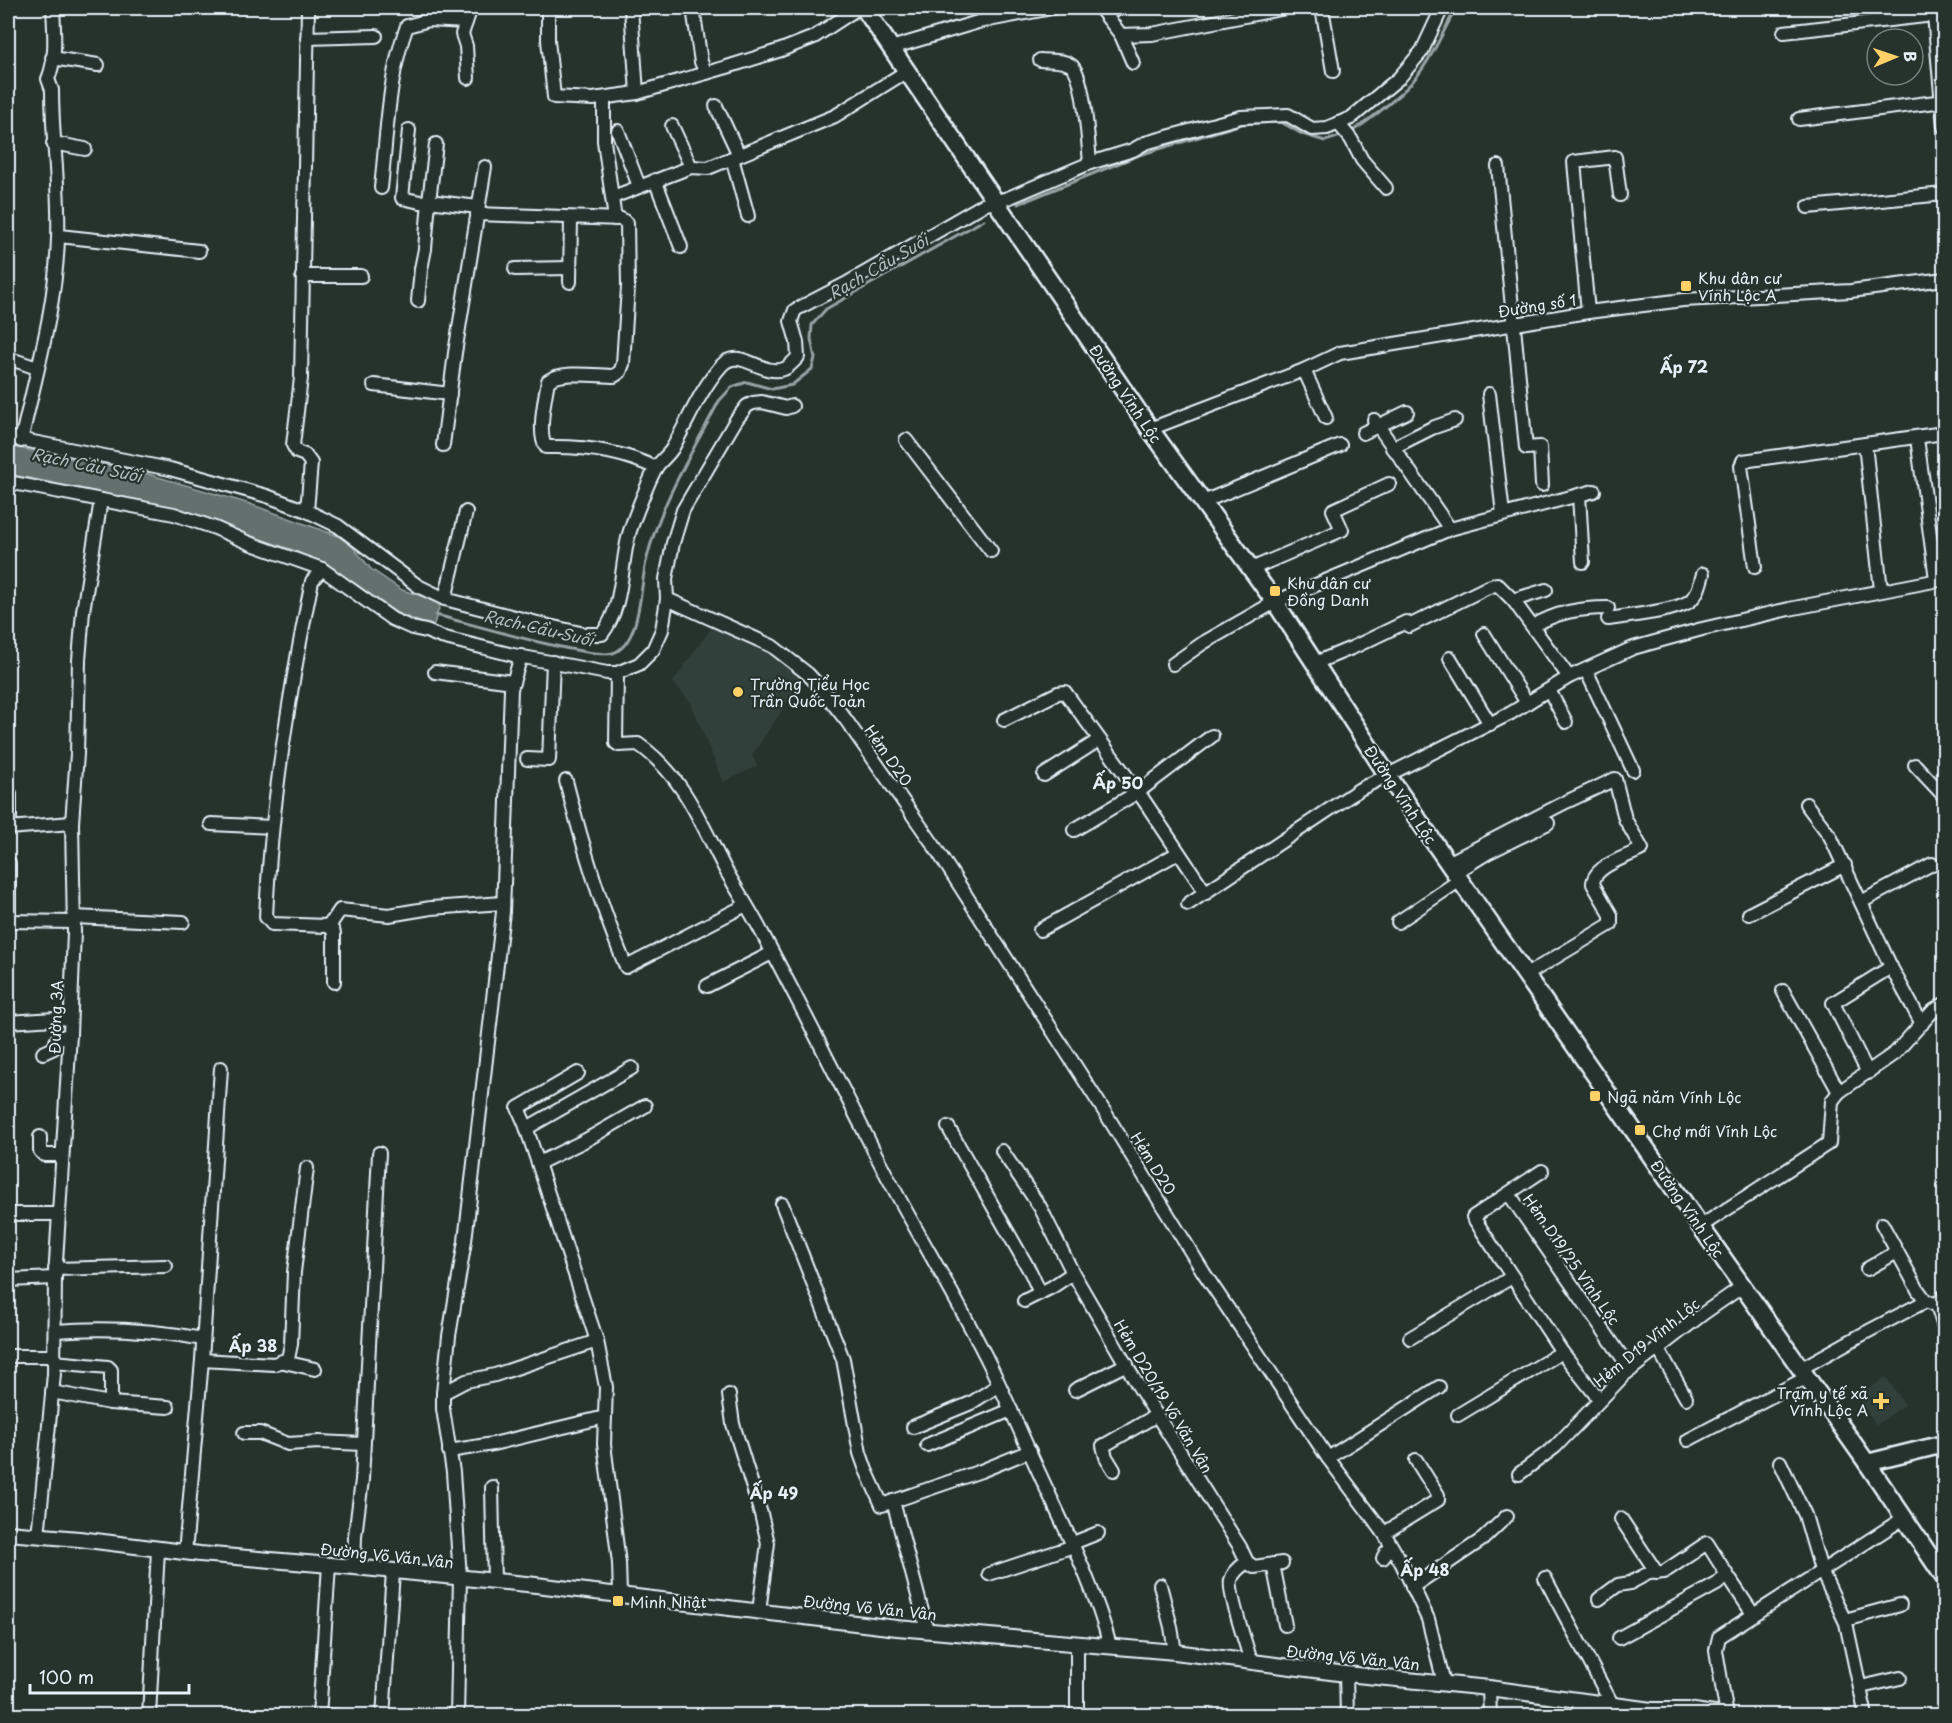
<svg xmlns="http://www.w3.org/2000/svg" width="1952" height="1723" viewBox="0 0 1952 1723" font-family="'Playpen Sans',sans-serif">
<rect width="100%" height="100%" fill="#26332d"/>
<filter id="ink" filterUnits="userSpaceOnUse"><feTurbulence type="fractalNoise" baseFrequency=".0167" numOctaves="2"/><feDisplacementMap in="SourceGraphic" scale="12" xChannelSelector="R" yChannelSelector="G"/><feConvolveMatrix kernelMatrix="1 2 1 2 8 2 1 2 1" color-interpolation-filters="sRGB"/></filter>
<g filter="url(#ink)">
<g fill="#333f3a">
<polygon points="714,624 770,650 805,676 752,755 757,766 723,782 691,703 673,682"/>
<polygon points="1886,1377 1905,1405 1876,1425 1857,1397"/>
</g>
<polygon fill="#636f6d" stroke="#98a3a5" stroke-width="1.5" points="8,446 141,472 250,504 338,536 352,546 371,569 402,590 441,602 433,627 397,613 338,572 293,550 154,503 8,474"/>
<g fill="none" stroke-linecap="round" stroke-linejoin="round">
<g stroke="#98a3a5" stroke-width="3">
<path d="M1350 132C1366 124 1401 95 1413 81 1431 60 1443 32 1456 8"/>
<polyline points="1018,204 1139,155 1242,124 1281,122 1302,134 1325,141 1344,135"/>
<path d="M436 615C464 622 592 660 613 653 641 643 640 587 646 562 659 505 692 453 719 401L732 387 747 382 772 389 792 385 812 369 815 358 811 339 812 325 826 309 984 220"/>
</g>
<g stroke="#e8f1f8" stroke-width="16">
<g id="minor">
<polyline points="548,8 548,40 554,97 593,99 637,93 727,67 781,50 814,37 858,8"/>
<polyline points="631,8 637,93"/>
<polyline points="693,8 701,62 706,73"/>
<polyline points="1100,8 1121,35 1133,63"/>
<polyline points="1322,8 1333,71"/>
<polyline points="1104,12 1124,8"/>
<polyline points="1944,14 1934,15 1944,127"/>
<polyline points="1784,32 1934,15 1934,8"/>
<polyline points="1121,35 1152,34 1286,8"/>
<polyline points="307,38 376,36"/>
<polyline points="891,48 978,22 1052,8"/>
<polyline points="52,58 98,65"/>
<path d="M1040 60C1050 61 1064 59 1072 66 1085 78 1088 143 1090 163"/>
<polyline points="468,78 466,46 462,34 471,8"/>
<polyline points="604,98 604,141 615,219"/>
<polyline points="716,106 739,155"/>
<polyline points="1799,119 1944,101"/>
<polyline points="1338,123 1351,139 1362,160 1386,188"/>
<polyline points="672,126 691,167"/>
<polyline points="409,130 402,198 420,202 429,201 425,249 421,269 418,301"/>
<polyline points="618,131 639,186"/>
<polyline points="53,143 85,149"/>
<polyline points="436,144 429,201 478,207"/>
<polyline points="732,158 748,216"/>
<polyline points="1498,166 1526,448 1540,447 1542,485"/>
<polyline points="655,180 681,247"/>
<path d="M381 188C387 134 388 76 407 26L429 20 466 22"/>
<polyline points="613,197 691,167 708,168 835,116 907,71"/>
<polyline points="1808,207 1944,194"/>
<path d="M477 214 621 219 627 223 628 287 623 364 620 372 614 376C597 376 562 370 548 381 545 397 537 435 546 447 584 446 622 451 656 468"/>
<polyline points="59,236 199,251"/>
<polyline points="515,269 570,268"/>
<polyline points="302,276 361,276"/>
<polyline points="570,282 571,218"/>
<polyline points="1588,312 1574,162 1615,157 1620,195"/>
<polyline points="8,358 37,368"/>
<polyline points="1304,370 1326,418"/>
<polyline points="374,385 450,394"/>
<polyline points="1489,394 1503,514"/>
<polyline points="1374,420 1450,529"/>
<polyline points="1150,429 1304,370 1340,353 1588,312 1683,300 1851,291 1944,279"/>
<polyline points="1363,433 1407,412"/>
<path d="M8 437 170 469 267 496 307 511 338 526 418 586 445 599 549 626 585 634H602C624 606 620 567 629 534 633 520 650 477 657 466 662 460 668 455 672 449 688 421 700 390 721 366 739 345 761 377 784 369 789 367 794 361 798 357L797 342 791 321 795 310 849 282 983 205 1008 198 1090 163 1133 150 1145 143 1241 117 1288 115 1312 129 1327 128 1351 118 1399 78 1422 51 1442 8"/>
<polyline points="1917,438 1936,579"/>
<polyline points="906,440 991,551"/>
<path d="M21 441C36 374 56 307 58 238 60 189 52 139 52 90L48 79C57 58 54 30 53 8"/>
<polyline points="1865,444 1881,590"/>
<polyline points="443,445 455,353 485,167"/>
<polyline points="1392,448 1432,428 1455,420"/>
<polyline points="8,482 174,514 215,528 249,543 322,569 392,619 412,628 426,631 441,637 513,655 607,673 617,673 639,664 653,650 662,630 667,599 666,579 673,543 683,510 736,420 747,406 753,403 762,402 786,408 792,406"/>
<polyline points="1579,495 1583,562"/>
<polyline points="1203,502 1340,445"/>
<polyline points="307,511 311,463 305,455 297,452 293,445 301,378 308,8"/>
<polyline points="1755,567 1741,466 1743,461 1944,433"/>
<path d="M322 569 312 581C289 692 271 804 266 917L272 924 326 926 332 922 340 910 389 915 431 908 503 903"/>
<polyline points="1251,569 1342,530 1333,510 1389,484"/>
<polyline points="445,599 466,512"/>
<polyline points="667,599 772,646 808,674 821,688 846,720 933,844 1106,1114 1204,1273 1328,1458 1384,1533 1402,1564 1428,1619 1444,1683"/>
<polyline points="1513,600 1546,590"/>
<path d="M1608 619C1626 616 1680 611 1691 600 1699 592 1700 584 1703 574"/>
<path d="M1533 626C1557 612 1580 608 1608 608"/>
<polyline points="1484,634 1527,703"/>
<polyline points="1450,658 1490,724"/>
<polyline points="1315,663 1354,647 1406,622 1409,626 1486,588 1497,584 1513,600 1569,677"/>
<polyline points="1173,664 1203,643 1275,602 1450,529 1594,491"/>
<polyline points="1586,670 1633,770"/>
<polyline points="435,672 513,682"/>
<path d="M617 673 616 743 619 745 638 744C683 775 701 823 725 869 737 890 750 910 761 931 798 999 832 1068 867 1137 905 1215 953 1289 991 1367 1011 1409 1029 1452 1049 1494 1072 1543 1096 1592 1110 1646"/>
<polyline points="1549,690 1566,722"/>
<polyline points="1004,720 1058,693 1065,692 1143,799 1206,893"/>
<polyline points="527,759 549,760 553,662"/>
<polyline points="1915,765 1944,796"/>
<polyline points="1044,775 1099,740"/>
<path d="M566 781C582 844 601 907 626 967L746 905"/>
<polyline points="1806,804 1830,836 1891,967 1833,1003 1868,1073"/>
<polyline points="211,824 272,827"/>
<polyline points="8,828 72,823"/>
<polyline points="10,828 10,794"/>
<polyline points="1074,830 1138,792 1212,736"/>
<path d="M1448 863 1566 802 1615 779 1625 819 1642 849C1627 857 1593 866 1593 884L1611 915V924L1526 975"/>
<polyline points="1455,873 1489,852 1548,823"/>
<polyline points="1861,902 1932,864"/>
<polyline points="1188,904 1360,789 1511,713 1569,677 1633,648 1702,629 1789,609 1944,579"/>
<polyline points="1749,914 1845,865"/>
<polyline points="74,917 183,922"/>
<polyline points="8,921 74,922"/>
<polyline points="9,921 9,863"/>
<polyline points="1398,922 1460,880"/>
<polyline points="329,924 334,933 334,982"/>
<polyline points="1040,930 1178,853"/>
<polyline points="1891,967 1922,1024"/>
<polyline points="707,986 772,953"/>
<polyline points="1783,991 1839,1092"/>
<polyline points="8,1022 70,1018"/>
<polyline points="43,1053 54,1048 57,1039 70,1034"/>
<polyline points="578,1073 518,1108 525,1124 597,1341 606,1387 604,1444 619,1563 620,1595"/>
<polyline points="948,1127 1031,1273 1040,1293"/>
<polyline points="527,1128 632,1068"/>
<polyline points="40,1137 40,1151 44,1155 62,1155"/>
<path d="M1002 1151 1040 1207 1073 1273 1139 1387 1240 1547 1247 1562C1241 1566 1233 1572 1231 1580 1228 1594 1247 1646 1251 1662"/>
<polyline points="539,1163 586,1140 645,1106"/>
<polyline points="1542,1171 1473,1217 1562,1352 1599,1399"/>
<polyline points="1509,1194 1631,1370"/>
<polyline points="782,1204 843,1359 860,1453 866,1470 882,1505 981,1471 1030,1451"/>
<polyline points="8,1214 59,1214"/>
<polyline points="1882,1224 1918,1290 1926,1301"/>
<polyline points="1701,1226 1829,1143 1832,1101 1839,1092 1895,1053 1932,1012 1944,1004"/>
<polyline points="55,1269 166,1266"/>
<polyline points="1867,1269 1897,1252"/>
<polyline points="8,1280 55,1278"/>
<polyline points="1944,1296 1937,1305 1944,1327"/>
<polyline points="1024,1301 1052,1287 1073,1273"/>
<path d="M55 1331C104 1327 155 1330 203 1339"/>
<polyline points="1410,1338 1512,1277"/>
<polyline points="1658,1348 1686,1398"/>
<polyline points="8,1356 54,1356"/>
<polyline points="202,1360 274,1364 288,1359 291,1344 294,1272 307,1168"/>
<polyline points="54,1362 108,1367 111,1370 111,1403"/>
<polyline points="284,1362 315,1369"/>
<polyline points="1800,1369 1863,1334 1926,1301 1937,1305"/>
<polyline points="1075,1390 1127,1364"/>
<polyline points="52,1392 110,1403 168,1407"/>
<polyline points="443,1393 466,1381 495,1375 597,1341"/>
<polyline points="729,1395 733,1424 761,1514 768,1543 759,1611"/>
<polyline points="1458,1415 1562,1352"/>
<polyline points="913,1427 971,1403 999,1385"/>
<polyline points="244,1433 260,1433 288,1444 319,1442 363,1444"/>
<polyline points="1688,1440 1806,1378"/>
<polyline points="927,1445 1011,1410"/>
<polyline points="449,1451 493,1444 605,1417"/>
<polyline points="1328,1458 1439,1387"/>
<polyline points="1780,1462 1805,1515 1821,1570 1846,1623 1866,1716"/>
<polyline points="1114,1470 1106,1457 1103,1446 1157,1415"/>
<polyline points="1519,1474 1555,1447 1624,1375 1704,1313 1743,1286"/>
<polyline points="492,1487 494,1581"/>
<polyline points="893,1501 927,1630"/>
<polyline points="1621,1519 1657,1573"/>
<polyline points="1384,1533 1438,1500 1438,1495 1416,1460"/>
<polyline points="38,1536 54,1374 55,1278 70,1034 74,932 72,823 77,754 79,660 83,611 101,500"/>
<polyline points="1073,1543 1098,1533"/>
<polyline points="185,1553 202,1360 221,1068"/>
<polyline points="1383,1558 1386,1552 1391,1548"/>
<polyline points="1247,1562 1254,1567 1282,1563"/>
<polyline points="1273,1564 1285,1625"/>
<polyline points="354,1567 355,1536 362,1480 379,1153"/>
<polyline points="989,1574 1074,1546"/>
<polyline points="1545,1578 1612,1704 1613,1716"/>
<polyline points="1160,1585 1171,1627 1175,1652"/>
<polyline points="1412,1587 1483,1539 1507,1516"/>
<polyline points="1599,1599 1618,1585 1630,1583 1649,1573 1664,1572 1707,1543 1727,1575"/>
<polyline points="1845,1620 1900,1605"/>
<polyline points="1619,1638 1717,1584 1727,1575 1753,1614"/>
<polyline points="1077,1643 1077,1716"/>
<polyline points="1346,1674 1347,1716"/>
<polyline points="1861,1687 1900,1678"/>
<polyline points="1489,1688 1490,1716"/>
<polyline points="1579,1700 1580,1716"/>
<polyline points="319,1715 337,1716"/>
<polyline points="149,1716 158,1550"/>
<polyline points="319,1716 329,1565"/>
<polyline points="383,1716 393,1572"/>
<polyline points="457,1716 460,1578 453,1472 443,1409 443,1393 449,1336 465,1241 503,912 511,689 521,656"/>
<polyline points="1727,1716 1716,1650 1719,1637 1904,1518"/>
</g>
</g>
<g stroke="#e8f1f8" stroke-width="18">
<polyline id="tertiary" points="8,1533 79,1539 200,1554 354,1567 536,1585 897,1628 1175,1652 1346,1674 1489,1688 1651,1710 1687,1710 1728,1716"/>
</g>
<g stroke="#e8f1f8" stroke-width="21">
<g id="secondary">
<polyline points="864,8 1150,429 1275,602 1388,776 1656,1163 1867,1463 1944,1577"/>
<polyline points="1867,1463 1944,1444"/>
</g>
</g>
<use href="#minor" stroke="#26332d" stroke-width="12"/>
<use href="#tertiary" stroke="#26332d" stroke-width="14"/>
<use href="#secondary" stroke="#26332d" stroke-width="16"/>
</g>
</g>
<g fill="#ffd166" stroke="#26332d" stroke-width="2">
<rect x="1680" y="280" width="12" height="12" rx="3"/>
<rect x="1269" y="585" width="12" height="12" rx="3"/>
<circle cx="738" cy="692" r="6"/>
<rect x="1589" y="1090" width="12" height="12" rx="3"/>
<rect x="1634" y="1124" width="12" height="12" rx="3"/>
<path d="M1878 1392h6v6h6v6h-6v6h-6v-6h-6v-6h6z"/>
<rect x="612" y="1595" width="12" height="12" rx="3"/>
</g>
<g text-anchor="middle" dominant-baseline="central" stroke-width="4.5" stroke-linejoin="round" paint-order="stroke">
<g font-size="15" fill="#e8f1f8" stroke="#26332d" text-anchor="start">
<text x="1698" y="277">Khu dân cư<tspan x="1698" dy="17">Vĩnh Lộc A</tspan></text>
<text x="1287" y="582">Khu dân cư<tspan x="1287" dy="17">Đồng Danh</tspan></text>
<text x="750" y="683">Trường Tiểu Học<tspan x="750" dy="17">Trần Quốc Toản</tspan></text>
<text x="1607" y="1096">Ngã năm Vĩnh Lộc</text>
<text x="1652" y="1130">Chợ mới Vĩnh Lộc</text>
<text x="1868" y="1392" text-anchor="end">Trạm y tế xã<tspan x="1868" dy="17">Vĩnh Lộc A</tspan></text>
<text x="630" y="1601">Minh Nhật</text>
</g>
<g font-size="15" fill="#e8f1f8" stroke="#26332d">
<text transform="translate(1537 305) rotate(-9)">Đường số 1</text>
<text transform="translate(1126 393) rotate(56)">Đường Vĩnh Lộc</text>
<text transform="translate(889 755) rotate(55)">Hẻm D20</text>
<text transform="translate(1401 794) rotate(56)">Đường Vĩnh Lộc</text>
<text transform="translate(55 1017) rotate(-88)">Đường 3A</text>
<text transform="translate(1154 1163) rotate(58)">Hẻm D20</text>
<text transform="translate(1688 1208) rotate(55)">Đường Vĩnh Lộc</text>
<text transform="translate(1572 1259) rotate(55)">Hẻm D19/25 Vĩnh Lộc</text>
<text transform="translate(1646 1342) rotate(-39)">Hẻm D19 Vĩnh Lộc</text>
<text transform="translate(1164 1396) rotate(59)">Hẻm D20/19 Võ Văn Vân</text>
<text transform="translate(387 1555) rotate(6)">Đường Võ Văn Vân</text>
<text transform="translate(870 1607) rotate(6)">Đường Võ Văn Vân</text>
<text transform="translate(1353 1657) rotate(6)">Đường Võ Văn Vân</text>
</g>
<g font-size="16" font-style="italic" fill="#b3bdc0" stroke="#26332d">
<text transform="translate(878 266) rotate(-30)">Rạch Cầu Suối</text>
<text transform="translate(87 464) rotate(12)">Rạch Cầu Suối</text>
<text transform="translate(539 627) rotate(13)">Rạch Cầu Suối</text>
</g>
<g font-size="16" font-weight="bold" fill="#e8f1f8" stroke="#26332d">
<text x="1684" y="366">Ấp 72</text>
<text x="1118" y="782">Ấp 50</text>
<text x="253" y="1345">Ấp 38</text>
<text x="774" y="1492">Ấp 49</text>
<text x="1425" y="1569">Ấp 48</text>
</g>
</g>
<rect width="1952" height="1723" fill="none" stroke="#26332d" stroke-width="30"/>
<rect x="15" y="15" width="1922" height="1693" fill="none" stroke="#e8f1f8" stroke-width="2" filter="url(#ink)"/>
<g transform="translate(1895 57) rotate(88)"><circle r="28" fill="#26332d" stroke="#747f7e" stroke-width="1.5"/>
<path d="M0-4.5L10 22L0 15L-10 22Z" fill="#ffd166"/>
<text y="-9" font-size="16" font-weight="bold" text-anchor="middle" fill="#e8f1f8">B</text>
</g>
<path d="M30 1684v9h159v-9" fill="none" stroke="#e8f1f8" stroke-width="3"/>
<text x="39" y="1684" font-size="18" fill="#e8f1f8" stroke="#26332d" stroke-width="4.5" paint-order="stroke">100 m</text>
</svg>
